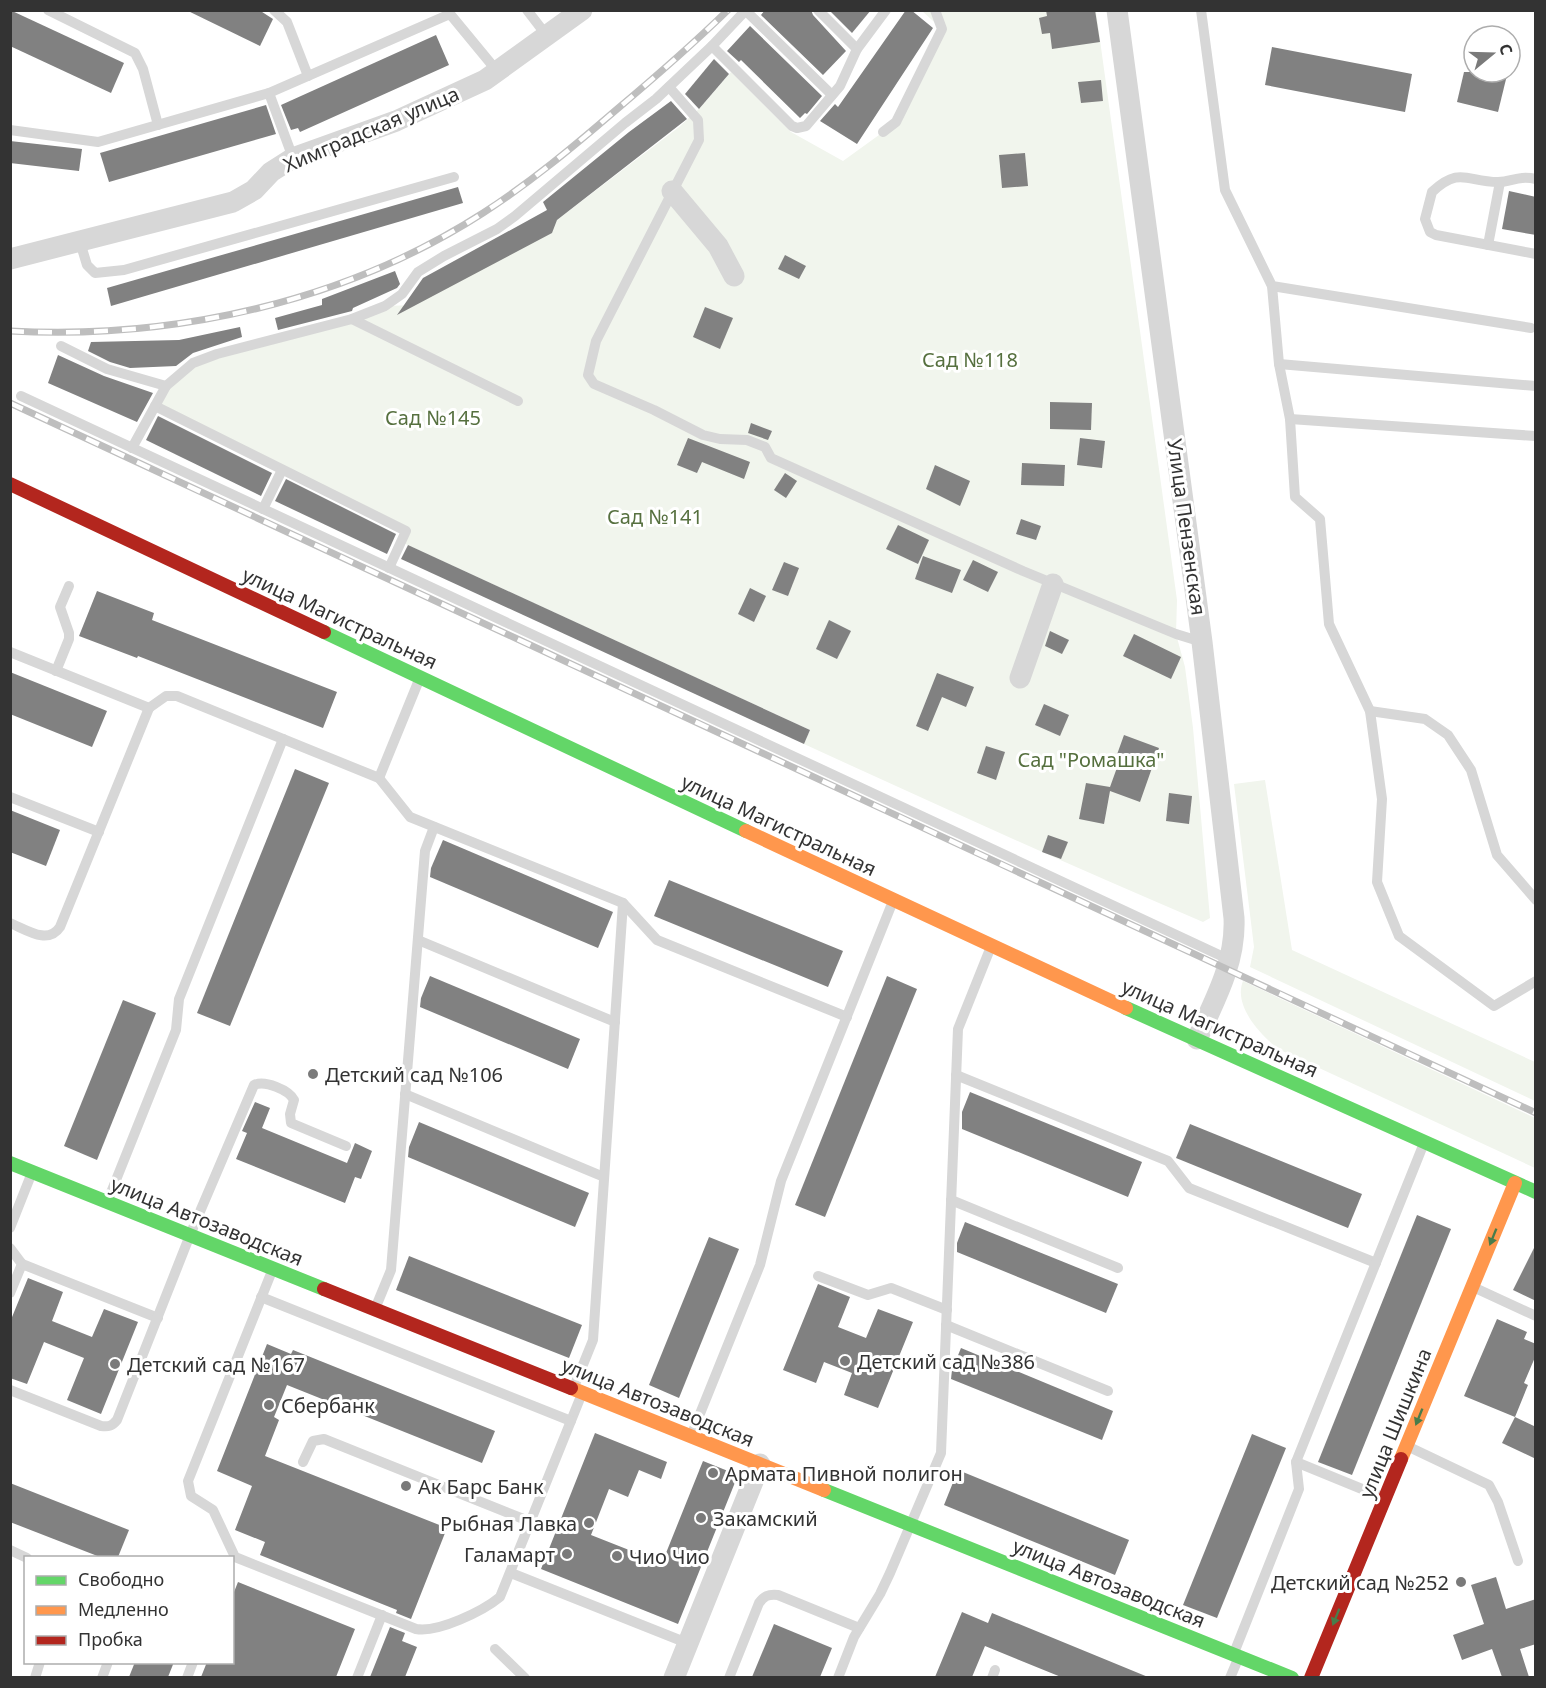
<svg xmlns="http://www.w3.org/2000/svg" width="1546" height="1688" viewBox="0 0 1546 1688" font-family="'Noto Sans',sans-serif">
<rect width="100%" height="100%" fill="#fff"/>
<g fill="#f1f5ed">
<path d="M922 11H1096L1177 600 1176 634 1185 667 1193 728 1210 918 1203 922C1069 865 937 805 804 744L810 730 401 542 406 531 155 406 193 363 385 306 415 305 557 220 679 127 701 107 731 72 791 132 843 161 897 122 942 29Z"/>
<polygon points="1265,780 1292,950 1535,1062 1535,1101 1250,967 1254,947 1234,784"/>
<path d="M1243 981 1535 1118V1168L1278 1049C1260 1034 1233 1006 1243 981Z"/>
</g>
<g fill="#818181">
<polygon points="10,10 124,63 111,93 10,46"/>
<polygon points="186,10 259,10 273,19 260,46"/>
<polygon points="765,10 811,10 813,15 846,51 823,75 761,15"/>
<polygon points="829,10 871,10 852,33"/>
<polygon points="906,10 911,10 933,28 857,144 820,121 835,104 838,107"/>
<polygon points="1046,10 1095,10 1100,42 1052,49 1050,33 1042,34 1039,18 1047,16"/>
<polygon points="750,26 822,96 807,114 805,113 800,118 741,60 739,62 727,51"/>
<polygon points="436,35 449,65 300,132 298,128 291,130 281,105"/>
<polygon points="1272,47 1412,74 1405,112 1265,85"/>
<polygon points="714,59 729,74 699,109 685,94"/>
<polygon points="1464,72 1496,72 1507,75 1498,112 1457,102"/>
<polygon points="1101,80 1103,101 1081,103 1078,82"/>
<polygon points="671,101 687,119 557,220 552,233 397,315 423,278 547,210 543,202 629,132"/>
<polygon points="266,105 276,134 109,182 100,153"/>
<polygon points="10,141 82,149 79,171 10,163"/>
<polygon points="1025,153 1028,186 1002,188 999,155"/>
<polygon points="458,187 463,203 111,306 107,288"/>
<polygon points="1509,191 1536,197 1536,235 1502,229"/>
<polygon points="785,255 806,266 799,279 778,269"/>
<polygon points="395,271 400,284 397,288 353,308 352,311 278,330 275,318 322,305 322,299"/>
<polygon points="705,307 733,318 720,349 693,337"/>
<polygon points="240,327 242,337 193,353 176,366 130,368 110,362 88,351 91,342 179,340"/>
<polygon points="58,355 104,376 153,393 137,422 48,383"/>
<polygon points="1050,402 1092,403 1091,430 1050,429"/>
<polygon points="158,416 272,473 261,496 146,440"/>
<polygon points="751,423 772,431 768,440 748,433"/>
<polygon points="688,438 750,462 744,479 702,462 697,473 677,465"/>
<polygon points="1080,438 1105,441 1102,468 1077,465"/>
<polygon points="1022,463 1065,465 1064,486 1021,485"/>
<polygon points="935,465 970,481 960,506 926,489"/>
<polygon points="785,473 797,481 786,498 774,490"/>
<polygon points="286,479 396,534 387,554 275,501"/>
<polygon points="1021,519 1041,526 1036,540 1016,534"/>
<polygon points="898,525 929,540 918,564 886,549"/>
<polygon points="408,545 810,730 804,744 401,559"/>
<polygon points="923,556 961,570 952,593 915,579"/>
<polygon points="973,560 998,572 988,592 963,580"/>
<polygon points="784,562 799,568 788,596 772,590"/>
<polygon points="750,588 766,596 754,622 738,614"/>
<polygon points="97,591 154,613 152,620 337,692 323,728 138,656 137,658 79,636"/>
<polygon points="829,620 851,631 837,659 816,649"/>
<polygon points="1050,631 1069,640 1062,654 1045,646"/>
<polygon points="1134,634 1181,657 1171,679 1123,656"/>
<polygon points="10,672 107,711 92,747 10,714"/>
<polygon points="937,673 974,687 966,707 942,697 928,731 916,726"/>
<polygon points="1044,704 1069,715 1060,736 1035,725"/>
<polygon points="1124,735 1159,748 1140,802 1110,791 1104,824 1079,819 1086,783 1110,787 1119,762 1115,760"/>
<polygon points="986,746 1005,752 996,780 977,773"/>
<polygon points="295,769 329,783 230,1026 197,1013"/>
<polygon points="1169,793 1192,796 1189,824 1166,821"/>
<polygon points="10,810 60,830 46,866 10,852"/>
<polygon points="1048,835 1068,842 1061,859 1042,852"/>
<polygon points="443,840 613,912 598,948 430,877 431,868"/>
<polygon points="669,880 843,951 828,987 654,916"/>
<polygon points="430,976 580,1039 568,1069 420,1007 421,998"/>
<polygon points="887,976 917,989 825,1217 795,1205"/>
<polygon points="123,1000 156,1013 97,1160 64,1146"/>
<polygon points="970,1092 1142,1162 1128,1197 962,1129 962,1112"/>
<polygon points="255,1102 270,1108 262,1128 347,1163 355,1143 372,1151 361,1179 355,1177 345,1203 236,1159 247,1133 242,1131"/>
<polygon points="419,1122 589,1193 575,1227 408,1157 409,1147"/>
<polygon points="1190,1124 1362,1194 1348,1228 1176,1158"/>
<polygon points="1417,1215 1451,1229 1352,1475 1318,1462"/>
<polygon points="965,1222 1118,1284 1106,1313 957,1252 957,1243"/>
<polygon points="709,1237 739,1249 679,1398 649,1385"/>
<polygon points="1536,1244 1536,1301 1513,1290"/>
<polygon points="409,1256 582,1325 569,1358 396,1290"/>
<polygon points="28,1278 63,1292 52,1321 92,1337 104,1309 138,1322 101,1414 67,1400 84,1358 44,1342 27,1384 10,1378 10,1322"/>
<polygon points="818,1284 850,1297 838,1327 866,1338 878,1309 913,1322 878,1408 844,1395 852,1373 824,1362 816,1383 783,1370"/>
<polygon points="1497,1319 1527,1332 1524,1339 1536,1344 1536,1355 1524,1383 1528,1385 1515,1417 1464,1396"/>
<polygon points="267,1344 291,1354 293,1350 495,1431 482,1463 287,1385 274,1417 279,1420 265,1456 447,1528 411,1619 396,1613 397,1610 260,1555 265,1542 235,1530 252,1486 217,1471"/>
<polygon points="961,1348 1113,1411 1102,1440 951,1379 952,1370"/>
<polygon points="1515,1417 1536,1427 1536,1459 1502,1443"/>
<polygon points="595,1433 667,1462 661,1479 639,1470 628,1497 609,1489 591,1535 662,1563 703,1461 738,1475 678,1624 541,1569"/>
<polygon points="1252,1434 1286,1448 1217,1618 1183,1605"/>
<polygon points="958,1470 1129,1540 1115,1575 944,1505"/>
<polygon points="10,1483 129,1530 118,1557 100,1557 10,1522"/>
<polygon points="1496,1577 1506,1609 1536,1599 1536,1644 1520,1649 1529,1677 1502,1677 1492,1649 1462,1660 1453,1635 1484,1624 1471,1585"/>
<polygon points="238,1582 355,1629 336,1677 201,1677 207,1662 232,1662 232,1597"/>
<polygon points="962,1612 988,1623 992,1613 1148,1677 1061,1677 985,1646 972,1677 935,1677"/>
<polygon points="774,1624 832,1648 820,1677 752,1677"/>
<polygon points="390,1627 405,1633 402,1641 417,1647 405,1677 370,1677"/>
<polygon points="135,1662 174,1662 168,1677 129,1677"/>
</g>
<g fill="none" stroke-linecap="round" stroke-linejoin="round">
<g stroke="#d7d7d7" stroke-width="10">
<polyline points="48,10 135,53 143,69 158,125"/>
<polyline points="274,10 287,22 308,76"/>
<polyline points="527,10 547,36"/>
<polyline points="818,10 857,49"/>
<polyline points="1201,10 1225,190 1272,286 1531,328"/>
<polyline points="746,11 832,95"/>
<polyline points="712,46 792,126 797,128 806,126 840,86 857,49 886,10"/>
<polyline points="669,87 698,120 699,140 596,341 588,375 594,384 654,410 703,435 720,439 747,440 765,447 771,458 1023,571 1176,634 1202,642"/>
<polyline points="269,93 293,158"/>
<polyline points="10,130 98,142 269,93 450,14 497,71"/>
<polyline points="883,132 896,122 942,29 935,10"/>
<path d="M1536 179C1518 175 1512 182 1498 182 1467 182 1460 166 1432 192L1425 219 1430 232 1436 235 1536 254"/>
<polyline points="80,242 87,265 95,273 124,270 454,177"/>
<polyline points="1488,245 1500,182"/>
<polyline points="1272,286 1279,364 1290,419 1295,497 1320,519 1329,624 1370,711 1382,799 1377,882 1399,936 1494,1006 1536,981"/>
<polyline points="352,319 518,401"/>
<polyline points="61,346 107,369 166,386"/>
<polyline points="1279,364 1536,386"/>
<polyline points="21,396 1230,960"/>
<polyline points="155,406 406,531 389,568"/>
<polyline points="1290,419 1535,436"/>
<polyline points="132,448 166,386 193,363 217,354 352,319 385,306 402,294 418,272 444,256 497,229 515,216 625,123 656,99 712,46 746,10"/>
<polyline points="263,509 282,470"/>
<polyline points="10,652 149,708 166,696 177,696 379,778 410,817 623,903 657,940 847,1017"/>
<polyline points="56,671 69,639 69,633 60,607 69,586"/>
<polyline points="1370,711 1425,719 1448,735 1471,770 1497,855 1536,900"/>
<polyline points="379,778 419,680"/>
<polyline points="10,797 99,832"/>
<path d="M10 923C27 930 48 945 60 927L149 708"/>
<polyline points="418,940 615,1022"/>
<polyline points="956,1075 1168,1161 1189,1188 1376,1263"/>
<polyline points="405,1094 604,1177"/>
<polyline points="108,1200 176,1030 179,999 283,739"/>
<polyline points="951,1200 1118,1268"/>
<polyline points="10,1228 31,1175"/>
<polyline points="10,1248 22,1264 10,1293"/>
<polyline points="22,1264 158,1318"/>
<path d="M272 1271 188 1481 191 1496 213 1510 235 1557 416 1629C438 1633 483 1611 500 1597L581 1396"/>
<polyline points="818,1276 868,1295 891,1288 947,1310"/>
<polyline points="1473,1287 1536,1316"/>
<polyline points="261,1297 571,1421"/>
<polyline points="375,1309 391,1270 425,851 434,827"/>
<polyline points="946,1325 1108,1391"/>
<polyline points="574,1387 593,1340 623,903"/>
<path d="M10 1390 101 1426C109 1427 112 1426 117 1420L190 1235 254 1085C265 1080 289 1090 294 1100L290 1114 291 1123 346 1146"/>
<polyline points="691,1436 760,1265 781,1181 893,901"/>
<polyline points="1407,1446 1489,1485 1498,1502 1518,1561"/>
<polyline points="303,1462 313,1441 324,1439 531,1522"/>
<polyline points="1296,1462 1384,1498"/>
<polyline points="10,1550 27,1558"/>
<polyline points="511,1573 687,1643"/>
<polyline points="495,1649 525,1678"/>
<polyline points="1234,1653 1299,1489 1296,1462 1424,1143"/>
<polyline points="35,1678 40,1662"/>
<polyline points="102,1678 108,1662"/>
<polyline points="187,1678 193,1662"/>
<polyline points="357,1678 382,1615"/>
<path d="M729 1678 759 1603C764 1596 768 1594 778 1595L859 1628"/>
<polyline points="838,1678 854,1637 880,1594 890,1573 941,1453 958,1029 990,949"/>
<polyline points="992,1678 995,1670"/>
<polyline points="1230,1678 1238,1659"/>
</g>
<g stroke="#d7d7d7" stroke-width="21">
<path d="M1117 10 1202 642 1234 918C1236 962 1215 1000 1197 1039"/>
<polyline points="672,191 718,246 734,276"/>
<polyline points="10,259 233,202 254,190 271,172 293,158 396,121 485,80 582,10"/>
<polyline points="1020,678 1053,584"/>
<polyline points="674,1678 760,1464"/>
</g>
<g stroke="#63d668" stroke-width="14">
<polyline points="324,632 746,831"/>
<polyline points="1126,1008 1536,1192"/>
<polyline points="10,1163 324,1289"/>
<polyline points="824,1490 1292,1678"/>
</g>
<g stroke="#ff974d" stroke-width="14">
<polyline points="746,831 1126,1008"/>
<polyline points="571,1388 824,1490"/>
<polyline points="1401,1459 1515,1183"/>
</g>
<g stroke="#b3261e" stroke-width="14">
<polyline points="10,484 324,632"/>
<polyline points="324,1289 571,1388"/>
<polyline points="1311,1678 1401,1459"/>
</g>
<g stroke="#bebebe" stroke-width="7">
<g id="rail">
<path d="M10 331C173 340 345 302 483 213 531 182 573 147 616 110 654 78 692 45 728 10"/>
<polyline points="10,403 1536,1113"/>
</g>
</g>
<use href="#rail" stroke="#fff" stroke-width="4.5" stroke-dasharray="14" stroke-linecap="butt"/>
</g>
<defs><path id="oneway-solid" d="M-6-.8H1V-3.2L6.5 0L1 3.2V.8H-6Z" transform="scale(1.5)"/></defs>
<g fill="#497c4b">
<use href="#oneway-solid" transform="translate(1493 1237) rotate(112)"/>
<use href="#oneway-solid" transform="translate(1419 1417) rotate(112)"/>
<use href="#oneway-solid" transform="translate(1336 1617) rotate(112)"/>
</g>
<g fill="#7a7a7a" stroke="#fff" stroke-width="2">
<circle cx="313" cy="1074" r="6"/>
<circle cx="845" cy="1361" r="6"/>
<circle cx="115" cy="1364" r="6"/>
<circle cx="269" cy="1405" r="6"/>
<circle cx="713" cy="1473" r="6"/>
<circle cx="406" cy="1486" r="6"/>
<circle cx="701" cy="1518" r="6"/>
<circle cx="589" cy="1523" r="6"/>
<circle cx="567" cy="1554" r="6"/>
<circle cx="617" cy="1556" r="6"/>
<circle cx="1461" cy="1582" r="6"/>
</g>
<g text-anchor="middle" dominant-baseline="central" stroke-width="6" stroke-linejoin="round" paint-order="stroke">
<g font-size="20" fill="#333" stroke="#fff">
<text transform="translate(371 129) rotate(-23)">Химградская улица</text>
<text transform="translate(1187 527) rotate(82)">Улица Пензенская</text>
<text transform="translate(340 618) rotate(25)">улица Магистральная</text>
<text transform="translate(779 825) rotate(25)">улица Магистральная</text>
<text transform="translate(1220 1028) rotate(24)">улица Магистральная</text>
<text transform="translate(207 1221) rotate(22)">улица Автозаводская</text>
<text transform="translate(658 1402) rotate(22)">улица Автозаводская</text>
<text transform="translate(1395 1423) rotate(-68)">улица Шишкина</text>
<text transform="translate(1109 1583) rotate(22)">улица Автозаводская</text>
</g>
<g font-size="20" fill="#56703f" stroke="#fff">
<text x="970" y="359">Сад №118</text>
<text x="433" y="417">Сад №145</text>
<text x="655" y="516">Сад №141</text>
<text x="1091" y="759">Сад "Ромашка"</text>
</g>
<g font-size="20" fill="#333" stroke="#fff" text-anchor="start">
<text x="325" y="1074">Детский сад №106</text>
<text x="857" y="1361">Детский сад №386</text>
<text x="127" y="1364">Детский сад №167</text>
<text x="281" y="1405">Сбербанк</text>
<text x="725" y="1473">Армата Пивной полигон</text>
<text x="418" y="1486">Ак Барс Банк</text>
<text x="713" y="1518">Закамский</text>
<text x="577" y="1523" text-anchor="end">Рыбная Лавка</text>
<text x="555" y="1554" text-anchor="end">Галамарт</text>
<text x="629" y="1556">Чио Чио</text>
<text x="1449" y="1582" text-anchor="end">Детский сад №252</text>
</g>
</g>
<rect width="1546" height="1688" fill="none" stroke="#333333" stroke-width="24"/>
<rect x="24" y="1556" width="210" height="108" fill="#ffffff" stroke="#adadad" stroke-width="1.5"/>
<rect x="36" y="1576" width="30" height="9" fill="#63d668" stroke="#adadad" stroke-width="1.5"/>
<text x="78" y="1586" font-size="18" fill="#333333">Свободно</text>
<rect x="36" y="1606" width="30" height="9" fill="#ff974d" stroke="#adadad" stroke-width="1.5"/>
<text x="78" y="1616" font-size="18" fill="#333333">Медленно</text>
<rect x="36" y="1636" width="30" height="9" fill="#b3261e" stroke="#adadad" stroke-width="1.5"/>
<text x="78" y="1646" font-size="18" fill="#333333">Пробка</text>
<g transform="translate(1492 54) rotate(71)"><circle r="28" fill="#ffffff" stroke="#adadad" stroke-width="1.5"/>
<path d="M0-4.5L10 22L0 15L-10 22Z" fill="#7a7a7a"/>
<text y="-9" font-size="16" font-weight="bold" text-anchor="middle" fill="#333333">С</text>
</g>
</svg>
